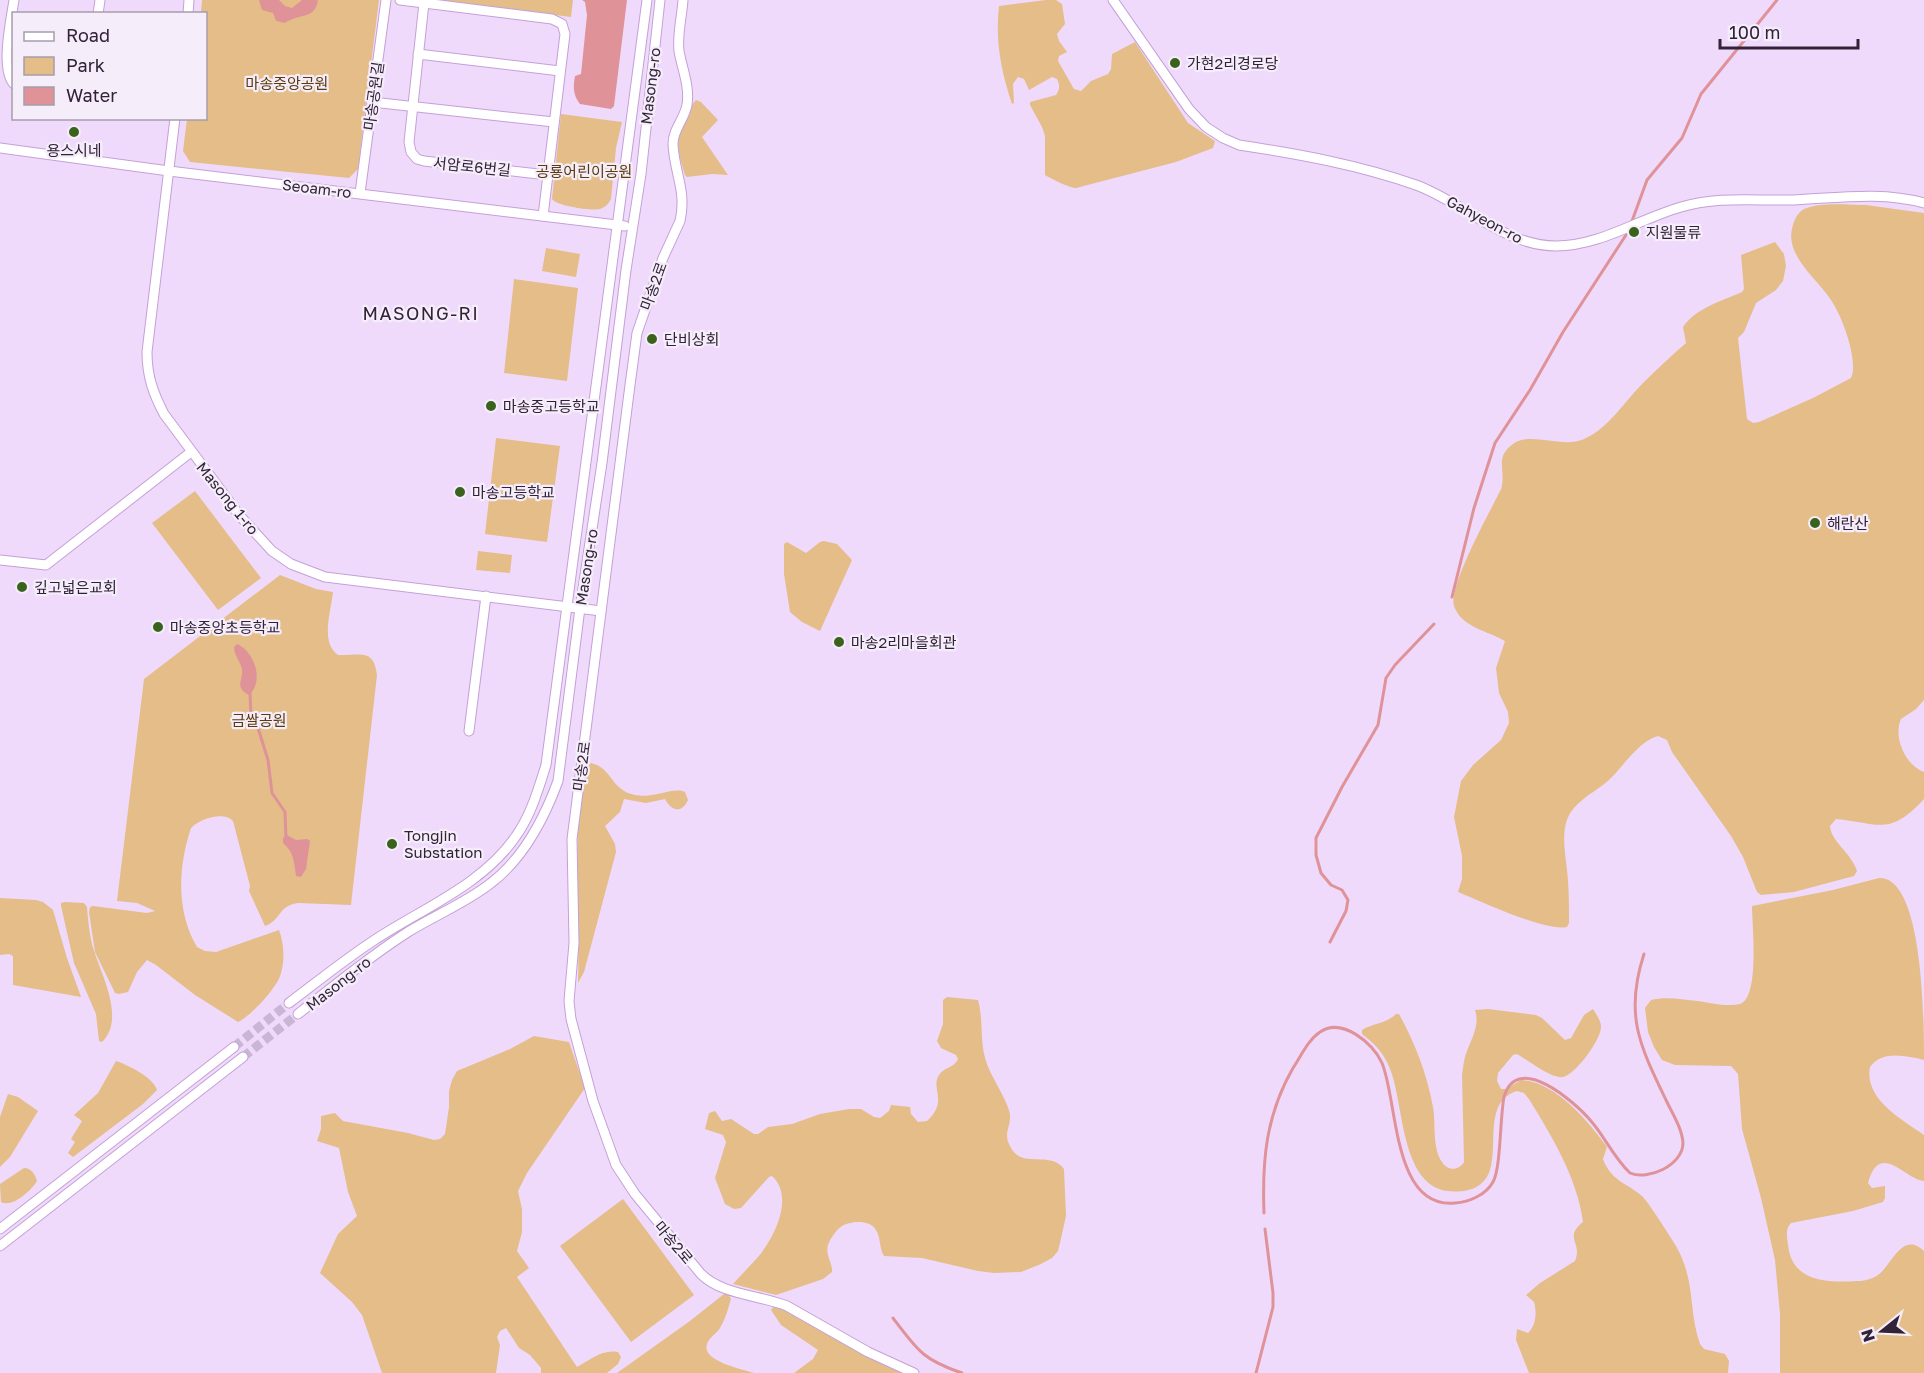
<svg xmlns="http://www.w3.org/2000/svg" width="1924" height="1373" viewBox="0 0 1924 1373" font-family="'Golos Text','Noto Sans KR',sans-serif">
<rect width="100%" height="100%" fill="#f0dafc"/>
<g fill="#e4bd89">
<polygon points="202,0 379,0 358,169 349,178 190,162 183,151 187,119 206,118 206,14 201,13"/>
<polygon points="439,0 573,0 571,17"/>
<path d="M1046 0H1056L1062 4 1065 24 1057 34 1059 41 1067 52 1059 56 1058 61 1074 89 1081 91 1091 81 1108 74 1111 69 1112 54 1135 42 1188 123 1215 141 1213 148 1176 162 1076 188C1069 188 1050 178 1045 175V136L1042 127 1030 105V102L1056 95C1060 89 1060 85 1057 79L1052 77 1029 90 1024 79 1018 77 1013 84 1014 103 1012 104C1001 71 995 41 999 6Z"/>
<path d="M696 100 701 102 718 120 702 137 728 175 712 174 687 177 685 175C677 148 675 143 686 117 689 111 691 105 696 100Z"/>
<path d="M561 114 622 122 616 148 611 199C608 204 606 207 600 209 591 211 557 206 552 199Z"/>
<path d="M1866 205 1924 213V700L1916 709 1901 719C1893 737 1905 765 1924 772V799C1889 837 1879 823 1836 819L1830 826C1831 842 1851 852 1857 871L1854 876 1794 892 1761 895 1757 892 1743 857 1731 836 1672 752 1667 740 1658 736C1640 741 1626 762 1613 776 1602 788 1585 795 1574 808 1557 827 1567 858 1568 881 1569 895 1569 909 1569 923L1567 927C1546 932 1480 901 1458 892L1462 879V856L1454 817 1461 781 1473 765 1501 740 1509 723 1508 712 1499 693 1496 668 1505 641C1488 631 1461 627 1454 606 1448 588 1487 517 1497 497 1498 494 1502 489 1502 485 1505 468 1495 457 1513 444 1530 431 1562 449 1584 439 1609 428 1624 402 1643 383 1657 369 1671 356 1686 343L1683 327C1696 308 1722 301 1742 292L1744 289 1741 255 1775 242 1784 254 1786 266 1783 281 1776 290 1756 303 1744 332 1738 338 1747 419 1753 423 1759 422 1813 398 1851 378C1859 361 1842 316 1831 300 1817 278 1783 255 1793 225 1795 218 1799 210 1807 208 1822 202 1850 205 1866 205Z"/>
<polygon points="546,248 580,254 576,277 542,271"/>
<polygon points="514,279 578,288 567,381 504,373"/>
<polygon points="496,438 560,446 547,542 485,534"/>
<polygon points="195,491 261,578 218,610 152,523"/>
<polygon points="824,541 837,544 852,560 820,631 802,622 790,612 784,574 784,544 787,542 806,553 820,542"/>
<polygon points="478,551 512,555 510,573 476,570"/>
<path d="M280 575 316 589 333 592C331 612 320 642 338 655 359 656 374 647 377 675L351 905 298 903C276 907 283 919 265 926L249 891 250 886 233 821C223 811 200 819 191 828 178 867 176 912 197 947L205 951 216 952 279 930C284 943 285 960 281 973 278 987 251 1016 238 1022L195 995 156 965 147 960 137 972 128 992 119 994 115 993 95 952 89 912 90 907 93 906 147 913 155 911 137 903 117 901 144 679Z"/>
<path d="M591 763C613 768 610 790 635 795 653 799 674 786 685 792L688 800C682 814 671 811 665 799L646 803 624 799 620 812 605 826 615 844 616 852 584 972 578 983C581 949 569 777 591 763Z"/>
<path d="M1879 878C1924 876 1924 1025 1924 1060 1906 1056 1882 1050 1870 1067 1864 1099 1901 1119 1924 1135V1181C1905 1180 1880 1140 1868 1183L1872 1188 1885 1186V1198L1883 1202 1853 1211 1791 1223C1785 1229 1787 1237 1788 1245 1792 1282 1827 1283 1857 1281 1864 1281 1872 1279 1878 1275 1892 1265 1902 1230 1924 1251V1373H1780V1314L1775 1260 1761 1198 1742 1129 1738 1074 1731 1066 1675 1065 1662 1060 1654 1047 1648 1032 1645 1008 1651 1000C1667 996 1682 1000 1698 1001 1710 1003 1728 1007 1740 1004 1760 998 1752 924 1752 906L1833 890Z"/>
<polygon points="0,898 36,900 43,902 53,910 67,958 81,997 13,985 13,956 9,954 0,955"/>
<path d="M65 902 84 903 87 907C88 919 89 932 92 944 99 971 127 1018 102 1042L99 1041 96 1014 74 963 61 906V903Z"/>
<path d="M947 997 978 1000C984 1021 979 1043 987 1064 992 1078 1009 1103 1010 1115 1011 1129 1001 1134 1013 1151 1025 1167 1052 1151 1064 1169L1066 1216 1060 1243 1058 1251 1052 1258 1041 1264 1021 1272 994 1273 978 1271 922 1258 884 1256C879 1248 881 1238 876 1230 870 1219 850 1221 842 1226 836 1230 830 1239 828 1245 825 1255 833 1263 832 1272L823 1279 776 1295 733 1284C741 1275 750 1266 758 1257 774 1238 795 1197 772 1176L769 1177 741 1208 734 1209 725 1204 715 1178 726 1142 723 1135 705 1129 709 1113 715 1111 722 1121 731 1119 754 1134H758L768 1127 792 1124 820 1114 849 1109H861L874 1117 880 1118 889 1111 891 1105 910 1107 911 1114 918 1122 927 1121C949 1101 930 1089 939 1075 944 1067 954 1068 958 1059L956 1055 941 1048 937 1041 943 1024V1000Z"/>
<path d="M1488 1009 1536 1015 1542 1018 1565 1040 1571 1038 1584 1015 1593 1009C1596 1014 1601 1021 1601 1026 1602 1039 1575 1075 1563 1077 1551 1079 1528 1060 1517 1054L1513 1055 1498 1073 1497 1081 1501 1089H1506L1521 1080C1555 1081 1589 1122 1607 1147L1603 1159C1611 1181 1627 1183 1642 1196 1649 1203 1670 1236 1676 1246 1696 1281 1688 1309 1700 1344L1704 1349 1725 1354 1729 1361 1728 1373H1529L1516 1340 1517 1329 1528 1333C1536 1325 1537 1313 1534 1302L1526 1295 1540 1283 1575 1261C1583 1242 1563 1238 1583 1222 1577 1177 1552 1137 1529 1099L1524 1093 1517 1091C1475 1104 1509 1168 1478 1186 1469 1192 1456 1192 1447 1191 1400 1184 1404 1102 1390 1069 1384 1053 1375 1044 1362 1034V1030C1373 1023 1386 1024 1396 1014H1399C1415 1043 1427 1074 1433 1107 1436 1123 1432 1148 1442 1162 1447 1171 1459 1171 1464 1162L1462 1075C1463 1067 1464 1058 1467 1051 1472 1037 1480 1025 1475 1010Z"/>
<path d="M534 1036 569 1042 585 1088 527 1173 518 1191 522 1209V1232L517 1251 529 1268 517 1277 577 1367C590 1360 602 1349 618 1352L621 1357 618 1364 607 1373H541V1368L530 1355 519 1348 506 1328 500 1331 497 1337 500 1345 496 1373H382L362 1315 352 1302 320 1273 338 1234 357 1216 348 1192 339 1148 317 1141 321 1129V1116L335 1113 343 1121 408 1133 434 1140 440 1139 445 1134 449 1107V1091L452 1080 457 1071 510 1049Z"/>
<path d="M116 1061C128 1065 153 1077 157 1090L143 1104 73 1157 68 1153 75 1142 71 1139 82 1121 74 1115 98 1093Z"/>
<polygon points="8,1094 18,1097 38,1111 10,1157 0,1167 0,1117"/>
<path d="M24 1168C31 1168 35 1174 37 1181 31 1191 12 1208 1 1202L0 1184Z"/>
<polygon points="623,1199 694,1295 631,1342 560,1246"/>
<path d="M724 1294H728L731 1299C728 1308 726 1318 721 1326 718 1333 710 1336 707 1344 701 1361 742 1369 754 1373H617L690 1321Z"/>
<polygon points="774,1306 781,1308 905,1373 794,1373 813,1359 818,1350 781,1325 771,1310"/>
</g>
<g fill="#df9399">
<path d="M259 0H279L285 6 292 8 302 0H318C315 20 299 13 285 23L276 21 273 13 262 10Z"/>
<path d="M582 0H627L614 106 611 109 580 104C573 95 573 87 575 76L581 74 587 15 585 2Z"/>
<path d="M237 644C254 651 265 681 249 695 234 687 243 681 242 670 241 662 234 656 234 647Z"/>
<path d="M287 835 296 840 307 839 310 841 306 869 301 877 296 876C294 862 294 852 283 843V838Z"/>
</g>
<g fill="none" stroke-linecap="round" stroke-linejoin="round">
<g stroke="#df9399" stroke-width="3">
<polyline points="1632,221 1647,180 1682,138 1701,94 1777,0"/>
<polyline points="1452,597 1474,508 1495,443 1530,390 1563,332 1626,235"/>
<polyline points="250,693 251,717 259,731 268,760 272,793 285,812 286,839"/>
<polyline points="1330,942 1346,911 1348,900 1342,890 1331,885 1321,873 1316,855 1316,838 1342,787 1378,725 1386,678 1395,665 1434,624"/>
<path d="M1264 1213C1262 1160 1266 1115 1293 1068 1301 1056 1308 1040 1320 1032 1342 1017 1373 1043 1382 1063 1398 1101 1392 1209 1455 1203 1469 1202 1486 1195 1493 1182 1501 1168 1500 1116 1504 1097 1517 1051 1575 1102 1591 1121 1605 1137 1614 1158 1630 1173 1648 1181 1683 1165 1683 1143 1682 1128 1672 1113 1666 1100 1640 1046 1624 1015 1644 954"/>
<path d="M893 1318C917 1350 923 1360 962 1373"/>
<polyline points="1256,1373 1273,1307 1273,1293 1265,1229"/>
</g>
<g stroke="#cab5d5" stroke-width="9" stroke-dasharray="9 4.5" stroke-linecap="butt">
<polyline points="234,1047 289,1003"/>
<polyline points="243,1057 298,1014"/>
</g>
<g stroke="#c4a0d7" stroke-width="11">
<g id="minor">
<polyline points="400,0 552,19 562,24 565,34 543,216"/>
<path d="M683 0C682 16 677 35 679 51 682 69 690 86 687 105 684 120 673 129 673 144 674 172 687 191 680 221L663 258 637 333 630 385 572 839 574 943 569 1001 571 1019 593 1101 616 1165 635 1194 701 1274C722 1295 760 1295 787 1306L868 1352 914 1373"/>
<path d="M1113 0 1189 109 1206 127 1223 138 1239 145C1299 154 1359 165 1416 185 1463 202 1504 246 1556 246 1600 246 1639 219 1681 207 1718 196 1755 201 1793 200 1837 198 1882 191 1924 203"/>
<polyline points="424,3 409,142 411,152 417,159 424,161 547,175"/>
<polyline points="98,14 100,0"/>
<polyline points="188,14 189,0"/>
<polyline points="418,54 560,71"/>
<path d="M14 84C0 69 11 20 14 0"/>
<polyline points="372,102 554,122"/>
<path d="M175 118 147 352C147 376 153 393 164 414L240 516 272 551 291 564 325 577 601 611"/>
<polyline points="0,148 169,171 625,226"/>
<polyline points="360,193 386,0"/>
<polyline points="0,560 46,565 191,452"/>
<polyline points="469,731 486,596"/>
<path d="M289 1003C317 982 344 960 373 941 421 909 483 885 516 836 531 815 538 790 546 765L647 0"/>
<path d="M298 1014C334 986 370 956 408 932 435 915 466 903 491 883 524 858 544 819 558 781L580 608 602 463 626 270 641 174 660 0"/>
<polyline points="0,1229 234,1047"/>
<polyline points="0,1246 243,1057"/>
</g>
</g>
<use href="#minor" stroke="#fff" stroke-width="9"/>
</g>
<g fill="#3b621c" stroke="#f5edf9" stroke-width="2">
<circle cx="1175" cy="63" r="6"/>
<circle cx="74" cy="132" r="6"/>
<circle cx="1634" cy="232" r="6"/>
<circle cx="652" cy="339" r="6"/>
<circle cx="491" cy="406" r="6"/>
<circle cx="460" cy="492" r="6"/>
<circle cx="1815" cy="523" r="6"/>
<circle cx="22" cy="587" r="6"/>
<circle cx="158" cy="627" r="6"/>
<circle cx="839" cy="642" r="6"/>
<circle cx="392" cy="844" r="6"/>
</g>
<g text-anchor="middle" dominant-baseline="central" stroke-width="4.5" stroke-linejoin="round" paint-order="stroke">
<g font-size="15" fill="#312238" stroke="#f5edf9" text-anchor="start">
<text x="1187" y="63">가현2리경로당</text>
<text x="74" y="150" text-anchor="middle">용스시네</text>
<text x="1646" y="232">지원물류</text>
<text x="664" y="339">단비상회</text>
<text x="503" y="406">마송중고등학교</text>
<text x="472" y="492">마송고등학교</text>
<text x="1827" y="523">해란산</text>
<text x="34" y="587">깊고넓은교회</text>
<text x="170" y="627">마송중앙초등학교</text>
<text x="851" y="642">마송2리마을회관</text>
<text x="404" y="835">Tongjin<tspan x="404" dy="17">Substation</tspan></text>
</g>
<g font-size="15" fill="#5a3c0c" stroke="#f5edf9">
<text x="287" y="83">마송중앙공원</text>
<text x="584" y="171">공룡어린이공원</text>
<text x="259" y="720">금쌀공원</text>
</g>
<g font-size="15" fill="#312238" stroke="#f5edf9">
<text transform="translate(650 86) rotate(-83)">Masong-ro</text>
<text transform="translate(373 96) rotate(-82)">마송공원길</text>
<text transform="translate(472 166) rotate(6)">서암로6번길</text>
<text transform="translate(317 188) rotate(7)">Seoam-ro</text>
<text transform="translate(1485 219) rotate(28)">Gahyeon-ro</text>
<text transform="translate(653 286) rotate(-70)">마송2로</text>
<text transform="translate(228 498) rotate(51)">Masong 1-ro</text>
<text transform="translate(586 567) rotate(-81)">Masong-ro</text>
<text transform="translate(581 766) rotate(-82)">마송2로</text>
<text transform="translate(338 983) rotate(-38)">Masong-ro</text>
<text transform="translate(674 1242) rotate(50)">마송2로</text>
</g>
<g font-size="18" letter-spacing="1.5" fill="#312238" stroke="#f5edf9">
<text x="421" y="313">MASONG-RI</text>
</g>
</g>
<rect x="12" y="12" width="195" height="108" fill="#f5edf9" stroke="#a79cac" stroke-width="1.5"/>
<rect x="24" y="32" width="30" height="9" fill="#ffffff" stroke="#a79cac" stroke-width="1.5"/>
<text x="66" y="42" font-size="18" fill="#312238">Road</text>
<rect x="24" y="57" width="30" height="18" fill="#e4bd89" stroke="#a79cac" stroke-width="1.5"/>
<text x="66" y="72" font-size="18" fill="#312238">Park</text>
<rect x="24" y="87" width="30" height="18" fill="#df9399" stroke="#a79cac" stroke-width="1.5"/>
<text x="66" y="102" font-size="18" fill="#312238">Water</text>
<g transform="translate(1882 1331) rotate(252)" stroke="#f5edf9" stroke-width="4.5" paint-order="stroke">
<path d="M0-4.5L10 22L0 15L-10 22Z" fill="#312238"/>
<text y="-9" font-size="16" font-weight="bold" text-anchor="middle" fill="#312238">N</text>
</g>
<path d="M1720 39v9h138v-9" fill="none" stroke="#312238" stroke-width="3"/>
<text x="1729" y="39" font-size="18" fill="#312238" stroke="#f5edf9" stroke-width="4.5" paint-order="stroke">100 m</text>
</svg>
